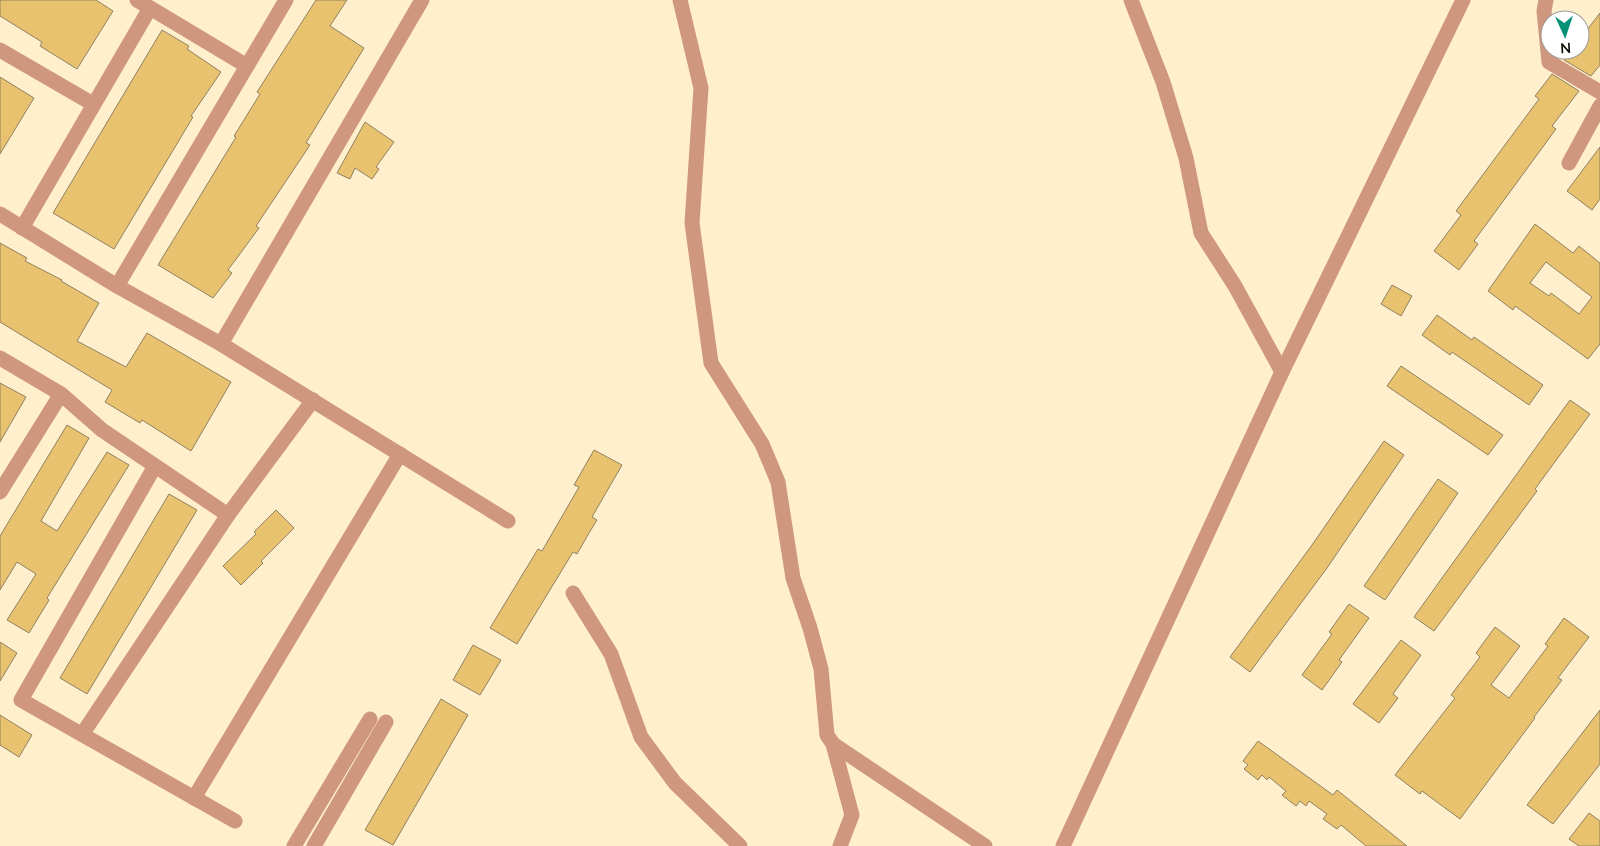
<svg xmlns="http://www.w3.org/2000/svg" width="1600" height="846" viewBox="0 0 1600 846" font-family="Lato,sans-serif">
<rect width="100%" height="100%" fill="#ffefcd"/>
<g fill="#e8c26e" stroke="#8f8162" fill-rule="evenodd">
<polygon points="0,0 96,0 113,11 77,69 40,46 42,42 0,16"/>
<polygon points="316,0 347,0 330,26 364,48 306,143 310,145 256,226 259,228 228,270 232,273 213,298 158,265 236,137 234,136 260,94 257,92"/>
<polygon points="1600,13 1600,65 1591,76 1564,60 1571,50 1580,50 1580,39"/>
<polygon points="162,30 189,46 187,49 221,72 191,116 193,117 114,249 53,213"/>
<polygon points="1552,74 1579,91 1552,126 1556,129 1474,241 1478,244 1459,270 1434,251 1461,215 1456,211 1539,99 1535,96"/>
<polygon points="0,77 34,98 0,154"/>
<polygon points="365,122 394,142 376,167 379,169 372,179 355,168 350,179 337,173"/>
<polygon points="1600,147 1600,199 1592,210 1567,191"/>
<path d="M1535 224 1573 253 1579 246 1600 263V344L1588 359 1515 306 1513 310 1488 291ZM1546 262 1592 297 1579 314 1551 293 1549 296 1530 283Z"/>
<polygon points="0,243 27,258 25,261 62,280 61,281 99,303 77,341 126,367 147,333 231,382 191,451 142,420 140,423 105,402 112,390 0,322"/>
<polygon points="1392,285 1412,296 1401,316 1381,304"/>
<polygon points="1437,315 1472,340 1474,337 1543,385 1529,405 1452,352 1450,355 1422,335"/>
<polygon points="1401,366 1503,435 1488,455 1387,386"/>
<polygon points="0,383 26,397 0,442"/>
<polygon points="1570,400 1590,414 1535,489 1537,491 1434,631 1414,617"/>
<polygon points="67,425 89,438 41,521 57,531 107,452 129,465 47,598 49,600 29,633 7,620 36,574 17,562 0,590 0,536"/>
<polygon points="1384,441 1404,455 1327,568 1250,672 1230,657 1312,545"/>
<polygon points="594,450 622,465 592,517 597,520 589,533 577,554 573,552 517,644 490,628 538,549 542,551 579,487 574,485"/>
<polygon points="1438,479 1458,493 1385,600 1364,586"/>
<polygon points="169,494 197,510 87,694 60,678"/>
<polygon points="276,510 294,528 261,561 263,563 241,585 223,566 256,534 254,532"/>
<polygon points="1349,604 1369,618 1339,660 1342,662 1322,690 1302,675 1332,634 1329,632"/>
<polygon points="1564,618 1589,637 1558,678 1562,680 1534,717 1535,718 1460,819 1422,791 1420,794 1395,775 1455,698 1451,695 1480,657 1476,653 1495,627 1520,646 1491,685 1509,698 1548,646 1545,644"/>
<polygon points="1401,640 1421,655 1393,694 1398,698 1379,723 1353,704"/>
<polygon points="0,642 17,653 0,681"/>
<polygon points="473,645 501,660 480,695 453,680"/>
<polygon points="441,699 468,715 393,845 365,830"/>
<polygon points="1600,710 1600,764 1553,824 1527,805"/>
<polygon points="0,715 32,735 19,757 0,745"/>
<polygon points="1258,741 1333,795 1337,790 1407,846 1366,846 1341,825 1337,829 1323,819 1327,814 1309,801 1306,806 1300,801 1296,806 1282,795 1286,791 1269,777 1267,780 1262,775 1258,780 1244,769 1248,765 1243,761"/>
<polygon points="1589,813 1600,821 1600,846 1579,846 1569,839"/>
</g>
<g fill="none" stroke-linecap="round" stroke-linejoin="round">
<g stroke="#d0977f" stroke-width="15">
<polyline points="137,0 247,66"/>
<polyline points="680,0 701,88 692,223 711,363 762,444 778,482 793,578 810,628 821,669 827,735 833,744 852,815 840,846"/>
<polyline points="1131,0 1163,82 1186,158 1201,233 1235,286 1282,372"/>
<polyline points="1546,0 1544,11 1549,62 1600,92"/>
<polyline points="0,50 93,104"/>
<polyline points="1569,163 1600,106"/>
<polyline points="0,214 117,286 221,344 508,521"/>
<polyline points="22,228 150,8"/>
<polyline points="117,286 286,0"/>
<polyline points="221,344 422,0"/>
<polyline points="0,358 61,394 102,430 228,515"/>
<polyline points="155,466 21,700 235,821"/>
<polyline points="0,492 61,394"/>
<polyline points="573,593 611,654 641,737 675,783 740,846"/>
<polyline points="83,733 228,515 313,400"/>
<polyline points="833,744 985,846"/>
<polyline points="194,798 400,454"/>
<polyline points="294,846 370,719"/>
<polyline points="314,846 386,722"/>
<polyline points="1063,846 1282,372 1463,0"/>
</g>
</g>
<g transform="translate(1565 35) rotate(177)"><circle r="24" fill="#ffffff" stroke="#9f9d9a"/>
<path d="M0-4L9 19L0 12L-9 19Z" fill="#089079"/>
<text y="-8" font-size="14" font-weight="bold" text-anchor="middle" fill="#100b02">N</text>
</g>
</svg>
